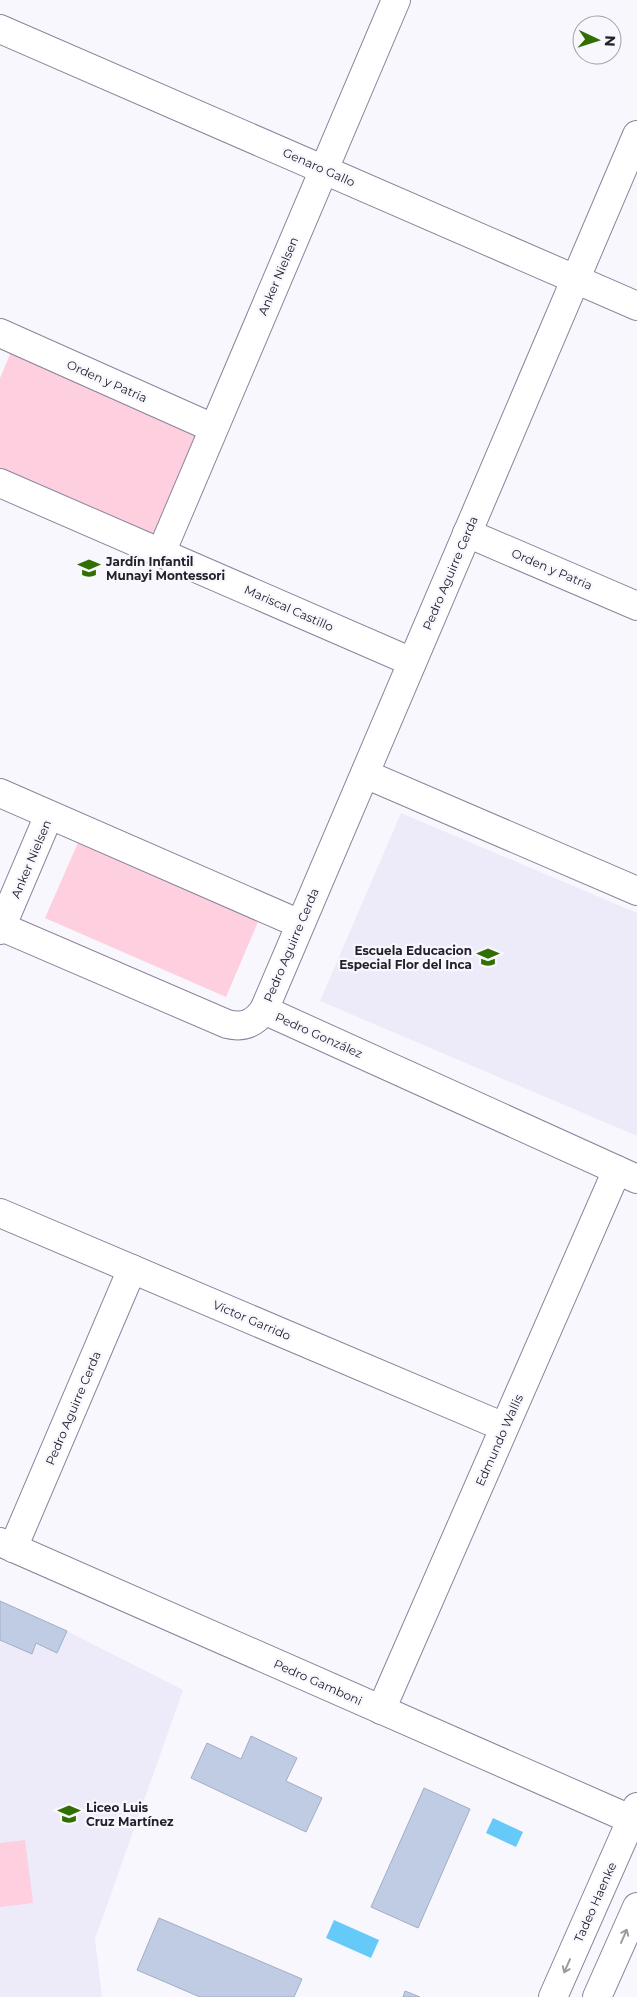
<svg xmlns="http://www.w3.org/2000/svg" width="637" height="1997" viewBox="0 0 637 1997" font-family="Montserrat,sans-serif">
<rect width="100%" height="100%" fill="#f8f7fd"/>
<g fill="#edebf9">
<polygon points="401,813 637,913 637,1136 320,1001"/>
<polygon points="0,1601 67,1631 183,1690 95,1939 102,1997 0,1997"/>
</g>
<g fill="#fecfdf">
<polygon points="11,352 200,433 156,535 0,468 0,378"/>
<polygon points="80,838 260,917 226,997 45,918"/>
<polygon points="25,1840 33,1903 0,1907 0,1843"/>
</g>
<g fill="#66caf9">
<polygon points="493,1818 523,1832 516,1847 486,1833"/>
<polygon points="334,1920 379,1940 371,1958 326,1938"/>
</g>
<g fill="#bfcce4" stroke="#a1aec4">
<polygon points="0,1601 67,1631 57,1653 36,1643 32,1654 0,1640"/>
<polygon points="251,1736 297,1758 286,1781 322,1798 306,1832 191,1778 207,1743 241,1759"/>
<polygon points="424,1788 470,1809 418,1928 371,1907"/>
<polygon points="159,1918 302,1979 294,1997 200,1997 137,1970"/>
<polygon points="405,1991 420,1997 403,1997"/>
</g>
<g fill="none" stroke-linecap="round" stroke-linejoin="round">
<g stroke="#89859d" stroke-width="30">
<g id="street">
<polyline points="0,333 213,428"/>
<polyline points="0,483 412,662"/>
<polyline points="467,533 637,606"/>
<polyline points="161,553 396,0"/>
<polyline points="365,774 637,891"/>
<polyline points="0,793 300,924"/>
<path d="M2 927 227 1024C243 1028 254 1024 264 1010L637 135"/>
<polyline points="0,930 49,815"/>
<polyline points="264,1010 637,1179"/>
<polyline points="0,1213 504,1427"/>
<polyline points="13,1548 132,1269"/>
<polyline points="381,1710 617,1170"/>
</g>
</g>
<g stroke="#89859d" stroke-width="30">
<g id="secondary">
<polyline points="0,29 637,306"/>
<polyline points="0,1542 637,1822"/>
<polyline points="553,1997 637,1807"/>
<polyline points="597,1997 637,1907"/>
</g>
</g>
<use href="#street" stroke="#fff" stroke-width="28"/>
<use href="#secondary" stroke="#fff" stroke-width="28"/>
</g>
<defs><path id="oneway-shaft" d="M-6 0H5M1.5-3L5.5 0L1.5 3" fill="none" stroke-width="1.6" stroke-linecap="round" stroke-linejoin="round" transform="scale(1.25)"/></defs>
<g stroke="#9c9b9f">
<use href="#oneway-shaft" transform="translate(624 1936) rotate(-66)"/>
<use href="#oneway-shaft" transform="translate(567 1966) rotate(114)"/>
</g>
<defs>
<g id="school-bare" transform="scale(1.725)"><path d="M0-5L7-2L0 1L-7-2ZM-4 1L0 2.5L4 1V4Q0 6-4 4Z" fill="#316f03" stroke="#f8f7fd" stroke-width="2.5" paint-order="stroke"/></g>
</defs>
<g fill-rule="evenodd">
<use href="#school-bare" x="89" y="568"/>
<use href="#school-bare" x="488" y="957"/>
<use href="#school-bare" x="69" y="1814"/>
</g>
<g text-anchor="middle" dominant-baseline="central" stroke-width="4.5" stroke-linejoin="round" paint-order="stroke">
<g font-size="12" fill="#22202a" stroke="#f8f7fd">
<text transform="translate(319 167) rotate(24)">Genaro Gallo</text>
<text transform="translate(278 276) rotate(-67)">Anker Nielsen</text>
<text transform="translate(107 381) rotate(24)">Orden y Patria</text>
<text transform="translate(552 569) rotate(23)">Orden y Patria</text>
<text transform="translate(450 573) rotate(-67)">Pedro Aguirre Cerda</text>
<text transform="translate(289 608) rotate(24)">Mariscal Castillo</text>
<text transform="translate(31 859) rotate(-67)">Anker Nielsen</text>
<text transform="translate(291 945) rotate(-67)">Pedro Aguirre Cerda</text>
<text transform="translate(319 1035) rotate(24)">Pedro González</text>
<text transform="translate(252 1320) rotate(23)">Víctor Garrido</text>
<text transform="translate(73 1408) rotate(-67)">Pedro Aguirre Cerda</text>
<text transform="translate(499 1440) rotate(-66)">Edmundo Wallis</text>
<text transform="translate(318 1682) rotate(24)">Pedro Gamboni</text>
<text transform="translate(595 1902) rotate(-66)">Tadeo Haenke</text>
</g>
<g font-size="12" font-weight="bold" fill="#22202a" stroke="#f8f7fd" text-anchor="start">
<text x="106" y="561">Jardín Infantil<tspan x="106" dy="14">Munayi Montessori</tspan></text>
<text x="472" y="950" text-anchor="end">Escuela Educacion<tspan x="472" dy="14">Especial Flor del Inca</tspan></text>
<text x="86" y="1807">Liceo Luis<tspan x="86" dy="14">Cruz Martínez</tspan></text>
</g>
</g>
<g transform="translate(597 40) rotate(94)"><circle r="24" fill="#f8f7fd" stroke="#a2a1a9"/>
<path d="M0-4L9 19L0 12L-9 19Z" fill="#316f03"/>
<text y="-8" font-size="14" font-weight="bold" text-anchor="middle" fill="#22202a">N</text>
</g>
</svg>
